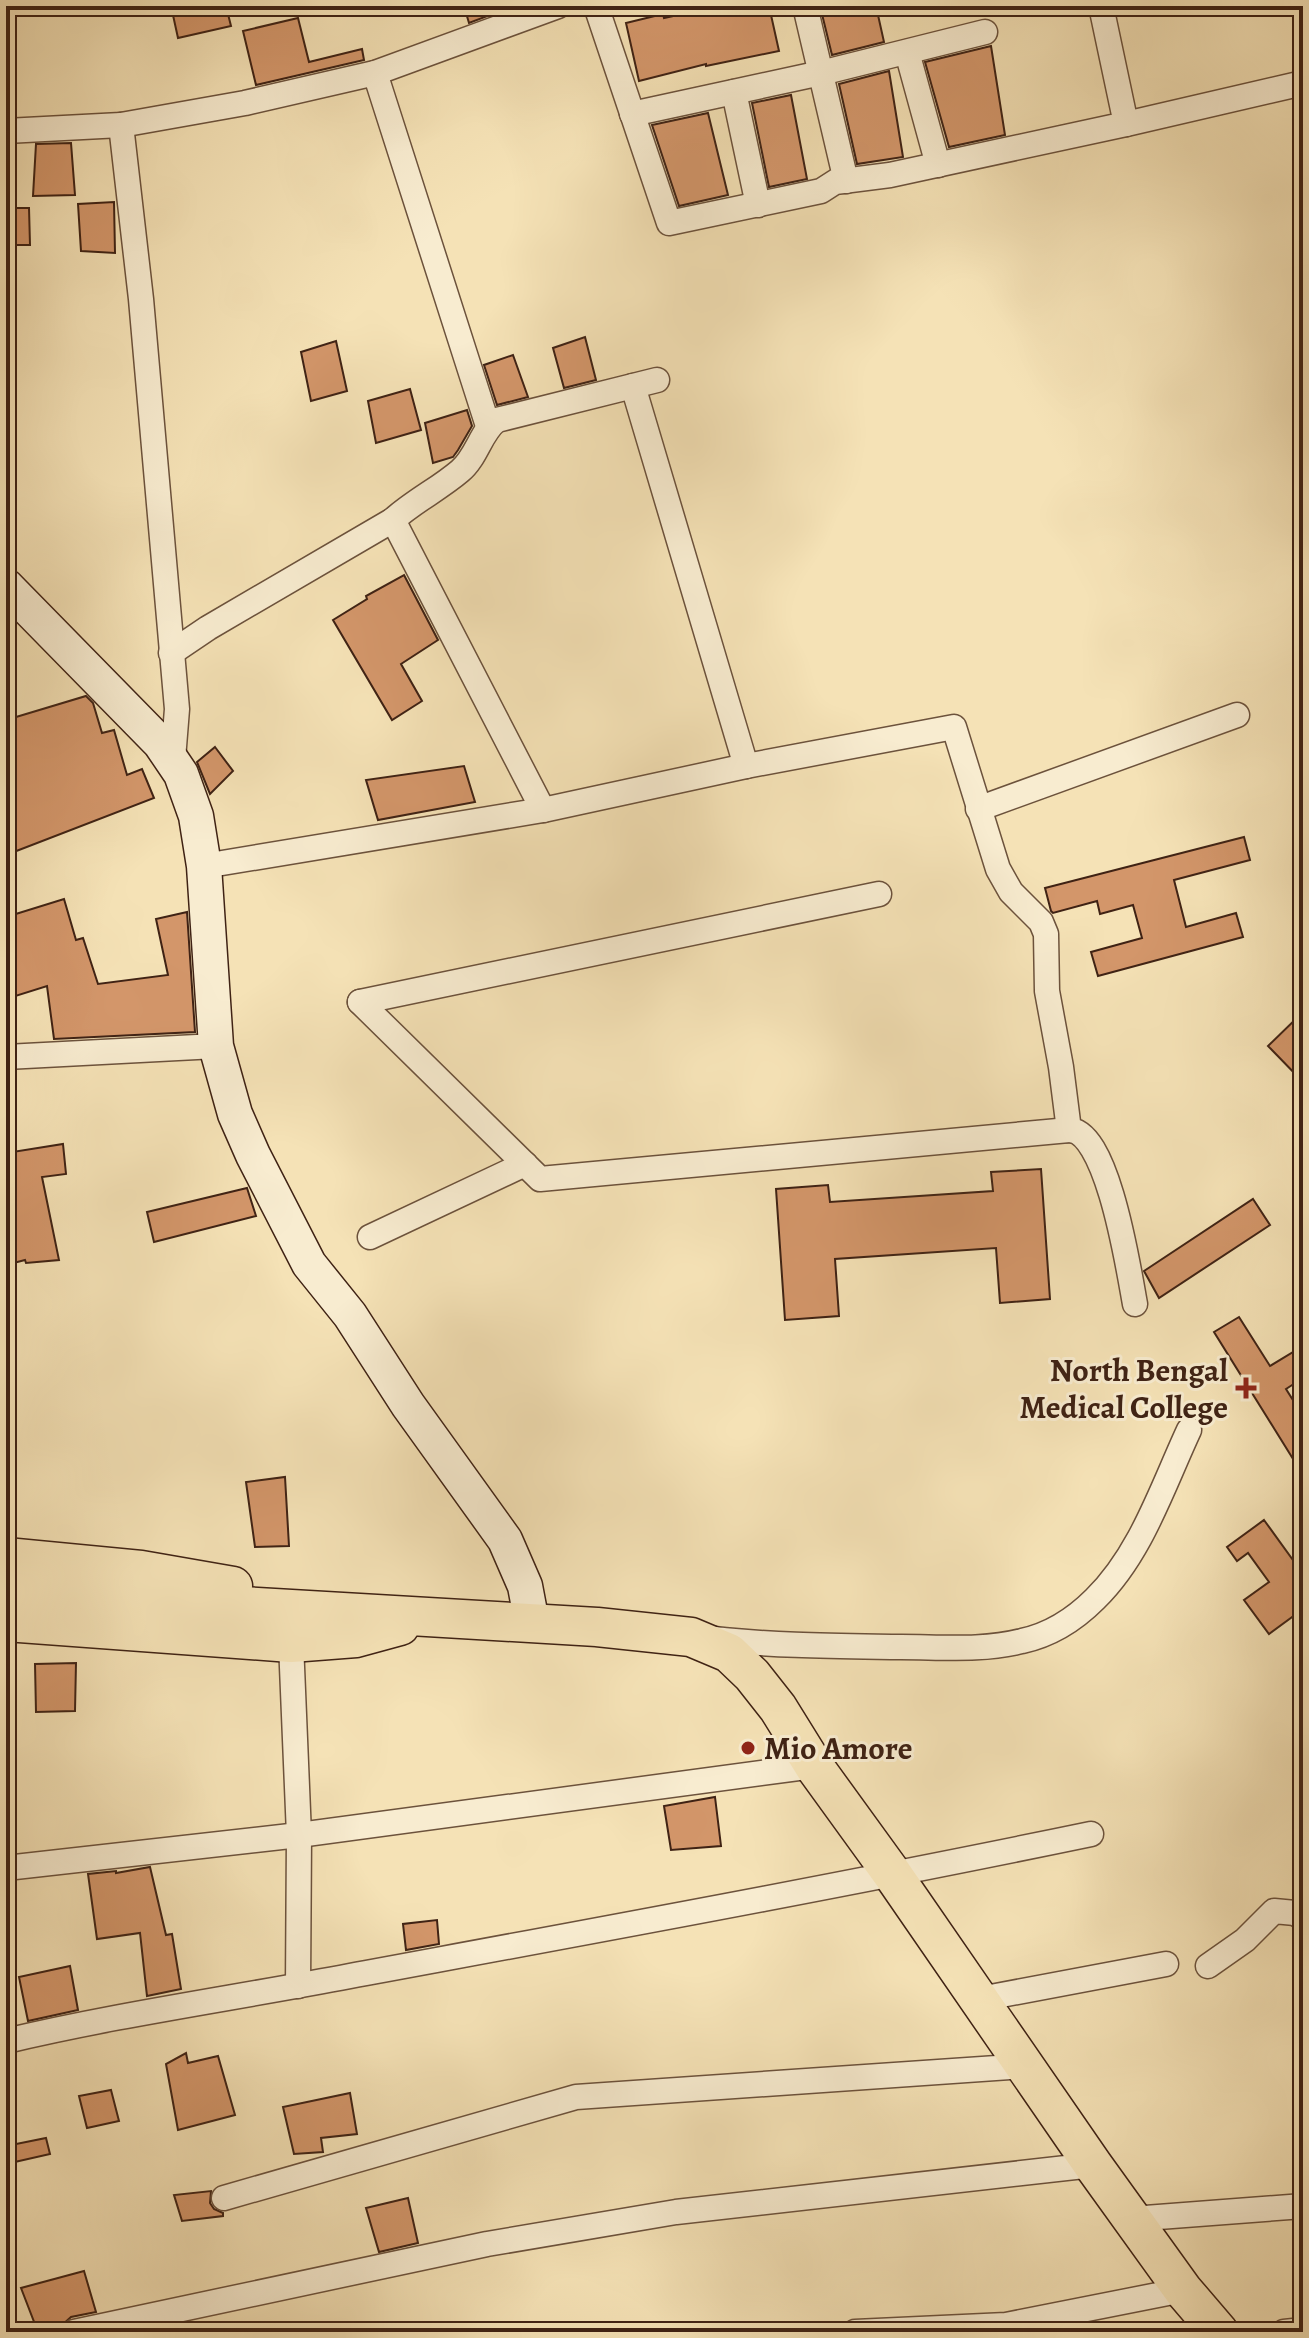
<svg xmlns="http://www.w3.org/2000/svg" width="1309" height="2338" viewBox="0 0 1309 2338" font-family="Alegreya,serif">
<rect width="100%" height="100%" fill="#f5e2b6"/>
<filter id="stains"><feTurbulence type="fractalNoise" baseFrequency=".0025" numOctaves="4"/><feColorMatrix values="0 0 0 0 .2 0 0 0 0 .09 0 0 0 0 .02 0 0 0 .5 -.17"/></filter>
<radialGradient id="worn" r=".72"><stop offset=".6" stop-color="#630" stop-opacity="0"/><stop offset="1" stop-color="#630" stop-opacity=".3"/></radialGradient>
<g fill="#d3966a" stroke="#3f2214" stroke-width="2">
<polygon points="171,6 226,6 231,26 178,38"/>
<polygon points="464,6 514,6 469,23"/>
<polygon points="700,6 769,6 779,51 706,66 706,64 639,81 626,23 663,14 664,18 701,10"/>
<polygon points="820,6 876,6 884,42 832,55"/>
<polygon points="298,18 309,62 362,49 364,60 256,85 243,31"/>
<polygon points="991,46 1005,135 949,147 925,62"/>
<polygon points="889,71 903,157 857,164 839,84"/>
<polygon points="791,95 807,179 769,187 752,103"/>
<polygon points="708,113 728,195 679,206 652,125"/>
<polygon points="71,143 75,195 33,196 36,144"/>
<polygon points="114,202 115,253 81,251 78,204"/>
<polygon points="6,208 29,208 30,245 6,245"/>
<polygon points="585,337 596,380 564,388 553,348"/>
<polygon points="336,341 347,391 311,401 301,352"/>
<polygon points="513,355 528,397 497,405 484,365"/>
<polygon points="410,389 421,430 376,443 368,401"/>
<polygon points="467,410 472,426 458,450 453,457 433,463 425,423"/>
<polygon points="404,575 438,640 401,664 422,701 392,720 333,620 367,599 366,596"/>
<polygon points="86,696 93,703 102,733 114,730 127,775 142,769 154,798 6,855 6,720"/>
<polygon points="215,747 233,771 210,794 197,762"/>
<polygon points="464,766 475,802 378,820 366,780"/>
<polygon points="1244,837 1250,860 1174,880 1186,927 1236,913 1243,937 1098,976 1091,952 1142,938 1133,905 1100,914 1097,901 1053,913 1051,911 1045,888"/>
<polygon points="64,899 76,940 83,938 98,984 168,975 156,919 187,912 195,1032 54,1039 47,986 6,999 6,917"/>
<polygon points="1303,1012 1303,1082 1268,1046"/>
<polygon points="63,1144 66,1174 42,1177 59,1260 26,1263 25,1260 6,1265 6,1153"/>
<polygon points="1041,1169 1050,1299 1000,1303 996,1248 835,1259 839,1316 785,1320 776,1189 828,1185 830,1202 993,1191 991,1172"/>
<polygon points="247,1188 256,1216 154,1242 147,1212"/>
<polygon points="1253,1199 1270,1225 1159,1298 1144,1271"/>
<polygon points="1239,1317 1270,1366 1303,1346 1303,1378 1286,1389 1303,1416 1303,1475 1214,1332"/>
<polygon points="285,1477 289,1546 255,1547 246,1482"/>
<polygon points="1264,1520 1303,1574 1303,1609 1269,1634 1244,1600 1269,1582 1248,1553 1237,1561 1227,1547"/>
<polygon points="76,1663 75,1711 36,1712 35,1664"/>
<polygon points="715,1797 721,1846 671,1850 664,1806"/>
<polygon points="150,1867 166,1935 172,1934 181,1989 147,1996 140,1933 97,1939 88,1874 116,1871 116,1873"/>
<polygon points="437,1920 439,1944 406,1950 403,1924"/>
<polygon points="70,1966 78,2010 28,2021 19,1977"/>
<polygon points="186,2053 188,2063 218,2056 235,2115 178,2130 166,2064"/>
<polygon points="111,2090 119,2121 87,2128 79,2096"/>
<polygon points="350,2093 357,2134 321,2138 323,2152 294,2154 283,2107"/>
<polygon points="46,2138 50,2154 6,2164 6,2146"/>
<polygon points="211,2191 210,2203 214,2209 223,2213 223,2216 182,2221 174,2195"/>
<polygon points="408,2198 418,2243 379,2252 366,2208"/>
<polygon points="84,2271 96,2312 71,2317 60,2327 38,2332 21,2288"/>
</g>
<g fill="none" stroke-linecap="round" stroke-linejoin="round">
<g stroke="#6c523c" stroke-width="27">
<g id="street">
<polyline points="596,6 669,223 821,191 835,182 890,175 1126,124 1101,6"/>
<polyline points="805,6 846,181"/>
<polyline points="907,52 938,165"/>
<polyline points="375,73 488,426"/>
<polyline points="734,92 758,205"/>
<polyline points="632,114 821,73 985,32"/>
<polyline points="1126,124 1303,83"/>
<polyline points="121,125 141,299 177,709 173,759"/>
<polyline points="6,131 121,125 245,103 375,73 558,6"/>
<polyline points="633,386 746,766"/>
<polyline points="393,520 543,810"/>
<path d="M171 653 208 628 393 520C414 501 439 489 460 471 477 457 481 431 497 420L657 380"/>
<polyline points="978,809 1237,715"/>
<path d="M204 866 543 810 746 766 954 727 998 869 1011 892 1041 922 1046 934 1047 991 1061 1067 1069 1130C1108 1130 1129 1272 1135 1304"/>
<polyline points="360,1002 540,1179 1069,1130"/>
<polyline points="360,1002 879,894"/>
<polyline points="6,1057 216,1046"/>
<polyline points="370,1237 525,1164"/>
<path d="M714 1639C776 1646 838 1646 901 1647 942 1647 983 1651 1022 1641 1050 1635 1075 1619 1095 1599 1141 1554 1162 1488 1189 1430"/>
<polyline points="291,1643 299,1835 298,1986"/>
<polyline points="6,1868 299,1835 814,1766"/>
<polyline points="1208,1966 1245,1940 1274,1911 1295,1913 1303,1918"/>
<polyline points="980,1999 1166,1964"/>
<path d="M6 2041C120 2014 235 1998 350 1976 598 1930 845 1885 1091 1834"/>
<polyline points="224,2198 576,2097 1024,2066"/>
<polyline points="1132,2219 1303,2206"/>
<polyline points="74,2332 487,2244 676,2212 1093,2165"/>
<polyline points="855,2332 1006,2325 1183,2290"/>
<polyline points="1284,2332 1303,2330"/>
</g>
</g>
<g stroke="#3f2214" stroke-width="37">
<polyline id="secondary" points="6,586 160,743 181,774 196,816 204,866 216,1046 235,1114 253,1155 309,1264 350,1315 408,1405 505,1540 525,1586 532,1623"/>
</g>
<g stroke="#3f2214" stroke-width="41">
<g id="primary">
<polyline points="6,1557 141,1570 233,1586"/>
<polyline points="6,1592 597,1627 691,1637 729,1653 752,1675 778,1708 814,1766 893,1875 1093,2165 1183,2290 1219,2332"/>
<polyline points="6,1622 291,1643 356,1638 400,1626"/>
</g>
</g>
<use href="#street" stroke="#f8ecd0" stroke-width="24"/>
<use href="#secondary" stroke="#f8ecd0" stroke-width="34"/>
<use href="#primary" stroke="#f5e2b6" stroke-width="38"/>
</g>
<g fill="#8f2418" stroke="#f8ecd0" stroke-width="3">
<path d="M1242 1376h8v8h8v8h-8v8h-8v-8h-8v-8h8z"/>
<circle cx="748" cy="1748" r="8"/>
</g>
<g text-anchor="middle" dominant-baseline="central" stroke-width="6" stroke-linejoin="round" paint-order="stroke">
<g font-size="32" font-weight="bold" fill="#3f2214" stroke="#f8ecd0" text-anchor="end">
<text x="1228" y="1370">North Bengal<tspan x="1228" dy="37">Medical College</tspan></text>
<text x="764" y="1748" text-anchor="start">Mio Amore</text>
</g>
</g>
<rect width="1309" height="2338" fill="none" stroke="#f5e2b6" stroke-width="32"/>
<rect x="8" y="8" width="1293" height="2322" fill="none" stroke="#3f2214" stroke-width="4"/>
<rect x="16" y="16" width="1277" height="2306" fill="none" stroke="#3f2214" stroke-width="2"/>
<rect width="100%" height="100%" filter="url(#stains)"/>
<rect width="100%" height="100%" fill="url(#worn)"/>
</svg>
